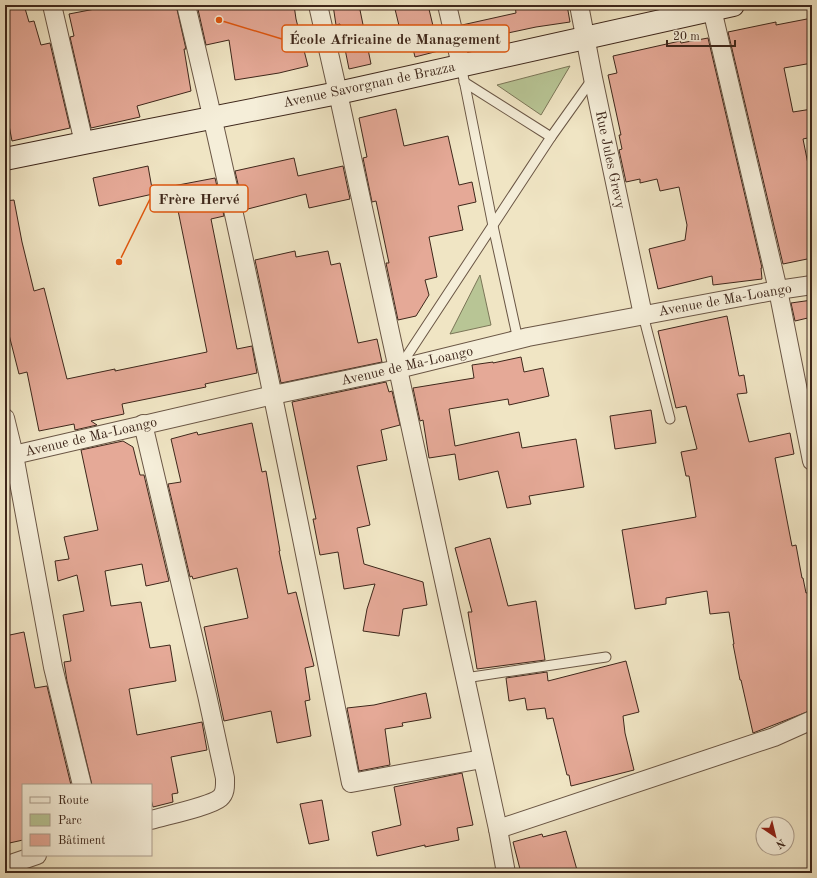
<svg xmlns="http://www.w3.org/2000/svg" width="817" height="878" viewBox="0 0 817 878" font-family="'Old Standard TT',serif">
<rect width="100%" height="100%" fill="#f0e5c4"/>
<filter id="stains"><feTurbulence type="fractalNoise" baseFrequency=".005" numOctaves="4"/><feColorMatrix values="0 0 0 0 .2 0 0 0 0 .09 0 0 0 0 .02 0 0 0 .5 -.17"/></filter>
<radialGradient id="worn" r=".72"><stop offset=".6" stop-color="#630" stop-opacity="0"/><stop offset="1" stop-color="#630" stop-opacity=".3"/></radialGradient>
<g fill="#b8c595" stroke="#7b7658">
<polygon points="570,66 541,115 497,85"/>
<polygon points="480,275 491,325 450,334"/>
</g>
<g fill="#e5a997" stroke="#3e271b">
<polygon points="5,5 24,5 29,22 34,21 41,45 50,43 70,128 12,141 8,120 5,121"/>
<polygon points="100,5 176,5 186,49 184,49 191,91 137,106 140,117 91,128 70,37 74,36 69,14 100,8"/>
<polygon points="197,5 294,5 296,19 308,66 279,73 235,80 229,40 206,45"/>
<polygon points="333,5 359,5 371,64 349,69 340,24 336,25"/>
<polygon points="394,5 428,5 434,30 442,29 446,49 415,57 410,36 402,38"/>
<polygon points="515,5 567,5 570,22 536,27 466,42 462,25 516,13"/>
<polygon points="812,18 812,63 784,68 793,112 812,109 812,137 803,139 810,174 812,173 812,258 783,264 728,32 776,22 776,25"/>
<polygon points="708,38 762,268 761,268 762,279 713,285 712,276 658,289 649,249 685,240 687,225 679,187 660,191 657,179 640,183 640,179 626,182 619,150 622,149 619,135 621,135 608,75 617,73 613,56 680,41 681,43"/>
<polygon points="396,109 404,146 448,136 459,185 472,182 476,202 458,206 463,230 429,237 437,277 425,280 429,295 416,316 398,320 386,263 389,263 376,201 372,202 363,158 367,157 359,118"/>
<polygon points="294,158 298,176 343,166 350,199 309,208 306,194 244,210 235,171"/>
<polygon points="148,166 153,194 99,206 93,178"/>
<polygon points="215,178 224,216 211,219 237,349 252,346 257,373 205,384 206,387 122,404 124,414 91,421 97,425 75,430 74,424 39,431 27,372 19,374 5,319 5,201 14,200 22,242 34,291 44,288 67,379 115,369 115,371 207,352 173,186"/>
<polygon points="295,251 296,257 328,251 331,265 340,263 358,343 377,339 382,362 281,383 255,260"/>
<polygon points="812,300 812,317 795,321 791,303"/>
<polygon points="727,316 739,376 744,375 747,393 737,394 749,442 790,433 794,454 775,458 792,546 796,545 802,578 803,578 806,593 812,592 812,710 753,733 741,680 740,680 733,644 734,644 729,612 710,614 707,591 666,598 666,604 635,609 622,530 696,517 689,476 686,476 681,452 697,449 686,406 676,408 658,331"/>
<polygon points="521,357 524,372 543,368 549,396 509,405 508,399 449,409 455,446 519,432 522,448 576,439 584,487 529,496 531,504 507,508 498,471 459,480 455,454 429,458 423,420 420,421 413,388 474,378 472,365 493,362 493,363"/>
<polygon points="386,382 389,392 392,391 400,425 381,430 387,460 357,466 370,525 357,528 364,564 423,582 427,605 403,609 399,636 363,631 367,609 375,584 344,589 338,552 320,555 313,519 316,519 292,402"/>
<polygon points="651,410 656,443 615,449 610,416"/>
<polygon points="252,423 262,472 266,471 280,551 279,551 288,594 296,592 314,666 305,668 310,700 305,701 311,736 277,743 271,711 224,721 204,627 248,618 237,568 193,579 192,576 190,577 168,484 181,482 171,439 197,432 198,435"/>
<polygon points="123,441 133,447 140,475 144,475 169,581 146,586 142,564 105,571 111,606 141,602 150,648 170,645 176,681 129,689 137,735 202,722 207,750 171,757 178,793 172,794 173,802 153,807 151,799 151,785 92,785 67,681 64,662 71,661 63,615 84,611 77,575 58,581 55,561 69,559 64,537 98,530 81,450"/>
<polygon points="490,538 508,606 536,601 545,660 477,669 468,612 472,612 455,548"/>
<polygon points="24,632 35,688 47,686 71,785 23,785 23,840 5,844 5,636"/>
<polygon points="626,661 639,712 623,716 625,733 634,770 571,786 569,775 567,775 553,718 547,719 545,708 527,710 525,698 509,701 506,678 547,672 548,681"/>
<polygon points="426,693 431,718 402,723 403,726 385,729 390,765 359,771 347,708 374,705"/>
<polygon points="462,773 473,825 457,828 459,840 425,847 425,845 377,856 372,832 401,825 394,787"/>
<polygon points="322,800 329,840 309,844 300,804"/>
<polygon points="566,831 577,870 567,873 521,873 513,842 542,834 543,837"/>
</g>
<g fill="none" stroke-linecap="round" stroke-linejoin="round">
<g stroke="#6a5645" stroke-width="11">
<g id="service">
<polyline points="461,65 493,226 518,340"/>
<polyline points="464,82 551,137"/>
<polyline points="643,315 670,419"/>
<polyline points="399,368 551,137 593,78"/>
<polyline points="465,678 606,657"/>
</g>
</g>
<g stroke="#6a5645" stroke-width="20">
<g id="minor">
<polyline points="52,5 84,143"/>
<path d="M186 5C248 263 299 523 351 783L482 759"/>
<polyline points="318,5 338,93 498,829 506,873"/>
<polyline points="447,5 461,65"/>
<polyline points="579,5 593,78 643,315"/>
<polyline points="711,5 778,290 812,461"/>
<polyline points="5,418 14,455 53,667 82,785"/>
<path d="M143 424 207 695 225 778C225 785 226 793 220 798 211 806 164 816 151 820"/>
<polyline points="5,457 273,395 398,369 528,337 778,290 812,285"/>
<polyline points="498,829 774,737 812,720"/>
<polyline points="5,866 37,855"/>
</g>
</g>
<g stroke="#3e271b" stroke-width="24">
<polyline id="secondary" points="5,159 84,143 338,93 733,5"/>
</g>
<use href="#service" stroke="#f5eed9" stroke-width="9"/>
<use href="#minor" stroke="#f5eed9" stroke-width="18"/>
<use href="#secondary" stroke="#f5eed9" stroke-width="22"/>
</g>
<g text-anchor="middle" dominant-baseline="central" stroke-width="3" stroke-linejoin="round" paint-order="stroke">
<g font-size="14" fill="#3e271b" stroke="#f5eed9">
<text transform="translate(369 85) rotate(-12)">Avenue Savorgnan de Brazza</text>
<text transform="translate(610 160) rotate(78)">Rue Jules Grevy</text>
<text transform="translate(725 300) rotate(-10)">Avenue de Ma-Loango</text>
<text transform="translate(407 366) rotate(-13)">Avenue de Ma-Loango</text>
<text transform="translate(91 437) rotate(-13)">Avenue de Ma-Loango</text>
</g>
</g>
<path fill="none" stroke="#e0560d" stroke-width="1.5" d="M219 20L282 39M119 262L150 199"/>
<g fill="#e0560d" stroke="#f5eed9" stroke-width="1.5">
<circle cx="219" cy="20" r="4"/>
<circle cx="119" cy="262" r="4"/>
</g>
<g fill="#f5eed9" stroke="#e0560d" stroke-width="1.5">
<rect x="282" y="25" width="227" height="27" rx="4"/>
<rect x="150" y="185" width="98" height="27" rx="4"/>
</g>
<g font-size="15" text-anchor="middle" font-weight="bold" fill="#3e271b">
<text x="395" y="44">École Africaine de Management</text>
<text x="199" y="204">Frère Hervé</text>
</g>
<rect width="817" height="878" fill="none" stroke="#f0e5c4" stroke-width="20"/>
<rect x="6" y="6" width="805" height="866" fill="none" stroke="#3e271b" stroke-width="2"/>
<rect x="10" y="10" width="797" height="858" fill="none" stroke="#3e271b"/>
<rect x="22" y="784" width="130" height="72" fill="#f5eed9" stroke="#ac9e8d"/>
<rect x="30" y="797" width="20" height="6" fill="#f5eed9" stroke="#ac9e8d"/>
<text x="58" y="804" font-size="12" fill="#3e271b">Route</text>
<rect x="30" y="814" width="20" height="12" fill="#b8c595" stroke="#ac9e8d"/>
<text x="58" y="824" font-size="12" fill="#3e271b">Parc</text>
<rect x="30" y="834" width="20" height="12" fill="#e5a997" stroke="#ac9e8d"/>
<text x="58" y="844" font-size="12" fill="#3e271b">Bâtiment</text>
<g transform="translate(775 836) rotate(145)"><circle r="19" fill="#f5eed9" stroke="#ac9e8d"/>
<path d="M0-3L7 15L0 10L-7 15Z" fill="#8f2418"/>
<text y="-6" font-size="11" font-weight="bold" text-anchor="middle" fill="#3e271b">N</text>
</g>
<path d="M667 40v6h68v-6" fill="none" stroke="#3e271b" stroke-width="2"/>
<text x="673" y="40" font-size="12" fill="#3e271b" stroke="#f5eed9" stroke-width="3" paint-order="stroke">20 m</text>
<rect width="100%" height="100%" filter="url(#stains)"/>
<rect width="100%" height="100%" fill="url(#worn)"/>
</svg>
